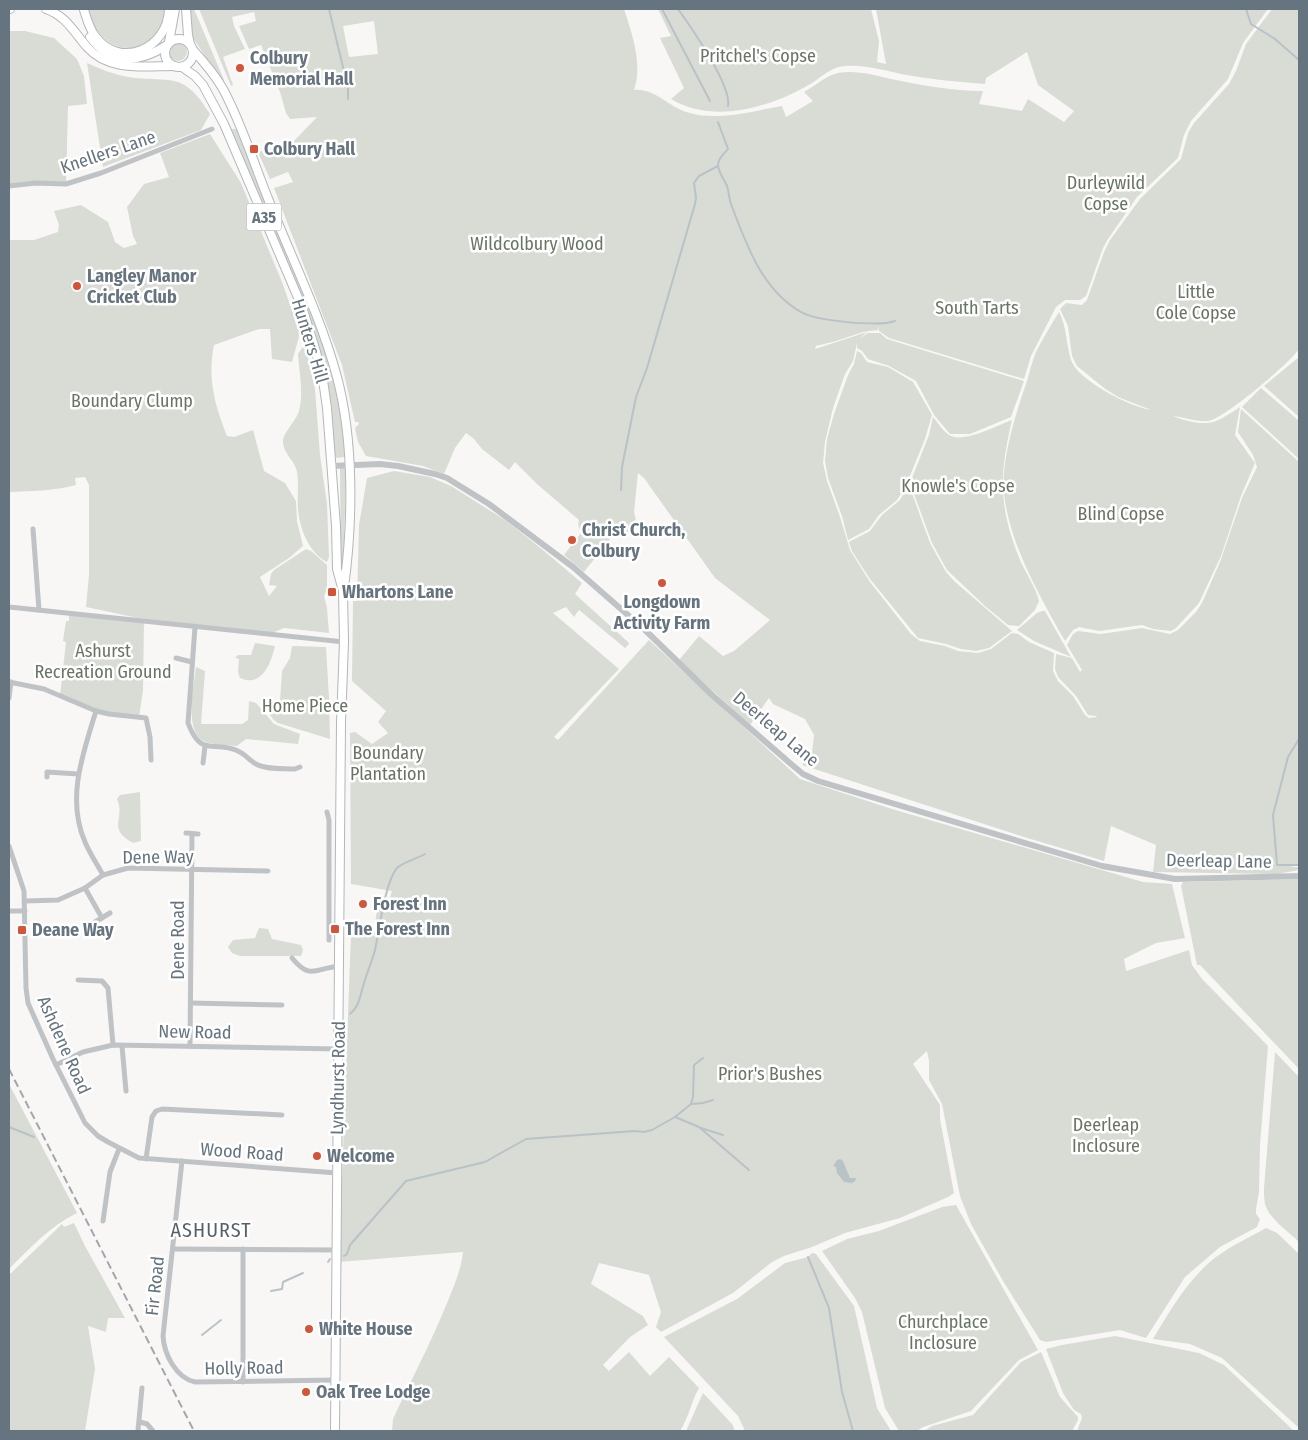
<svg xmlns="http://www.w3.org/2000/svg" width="1308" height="1440" viewBox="0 0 1308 1440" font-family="'Fira Sans Condensed',sans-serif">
<rect width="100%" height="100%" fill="#f8f7f5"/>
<g fill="#d8dcd5" fill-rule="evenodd">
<path d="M89 9H165C164 17 163 24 159 31 156 37 150 41 144 44 124 53 107 46 95 27 91 21 89 16 89 9Z"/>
<polygon points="189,9 194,9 224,80 222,81 191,35"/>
<path d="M199 9H624C632 34 643 64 634 90 654 88 668 106 686 112 717 122 752 111 782 106L786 117 813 101 804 92C815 86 825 76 838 73 857 70 873 75 891 79 921 85 952 91 983 91L979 104 1022 111 1028 99 1064 122 1074 111 1038 85 1027 52 986 78 985 84C957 82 929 79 901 74 883 70 864 65 845 66 831 67 823 76 812 83 772 107 714 125 671 99L684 88 660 38 671 36 658 9H871L879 41 877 62 886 64 876 9H1268L1243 43 1228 79 1191 121 1184 135 1178 158 1137 197 1108 239 1103 248 1086 296 1080 300H1065L1056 307 1031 356 1024 379 889 338 879 331 878 325V330L863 332 836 341 816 346 815 349 867 332 859 339 868 333H880L887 339 1024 381 1011 417 970 434H950L934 415 916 381 889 366 868 359 862 351 857 348V343L853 361 845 374 833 408 825 442 823 463 827 481 839 514 850 550 870 582 911 634 920 641 945 646 958 651 978 653 991 649 1012 633 1018 634 1029 642 1054 653 1053 671 1058 681 1073 696 1085 715 1089 718 1097 717 1096 716 1088 715 1076 696 1058 677 1055 669 1056 654 1072 658 1080 672 1082 670 1067 645 1073 634 1078 631 1101 634 1142 628 1170 634 1178 630 1196 612 1202 603 1220 562 1242 498 1257 467 1253 455 1238 432 1241 409 1299 462V865L1290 867H1299V870L1277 874 1153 872 1156 845 1111 826 1104 861 1024 837 802 765 812 753 814 735 805 719 773 704 769 698 750 725 679 660 699 636 723 656 734 651 770 620 715 578 644 478 638 473 634 512 637 525 624 537 617 533V530L584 572 564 555 581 533 578 524 579 520 537 484 515 462 509 470 482 449 474 439 466 433 455 448 444 474 423 466 366 456 358 442 355 428 359 424 358 422H355L342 365 274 188 293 182 288 172 270 179 258 152 293 142 317 117 290 119 286 113 280 92 261 45 249 49 239 26 256 21 254 12 232 17 234 26 245 49 223 57 233 85 231 86ZM374 21 378 54 349 57 343 26Z"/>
<path d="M1272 9H1299V349C1290 363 1222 420 1208 421 1196 422 1184 417 1173 416 1184 421 1204 426 1216 421 1224 418 1232 412 1240 407L1235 435 1255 463 1241 496 1221 556 1199 603 1176 628 1171 631 1153 629 1142 625 1099 631 1079 627 1073 630 1065 641C1040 597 1009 543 1004 493 1001 459 1016 413 1027 381 1030 371 1032 361 1036 352 1043 338 1051 325 1059 312 1067 327 1066 344 1071 360 1078 381 1131 407 1151 410L1118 397 1104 388 1077 366 1072 356 1068 326 1060 309 1066 303 1082 305 1087 300 1104 252 1110 240 1140 199 1181 159 1188 133 1194 123 1229 84 1236 71 1246 44Z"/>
<polygon points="9,31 25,31 54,38 77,59 84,76 87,104 68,106 66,184 9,186"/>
<circle cx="178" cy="52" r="9"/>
<path d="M87 63C100 69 113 74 128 77 171 83 183 70 210 114L201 130 103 167Z"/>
<polygon points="231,129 238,129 322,341 333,376 342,415 345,455 344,457 337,458 334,454 328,387 315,331"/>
<path d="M210 134 241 183 282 282 300 333 292 362 272 359 270 329H259L214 345C207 379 215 405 227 436L234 437 253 430 264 471 285 483 296 501 297 521 303 546 289 558 260 577 269 596 277 586 269 585 271 574 274 570 306 549 311 551 327 565V589L324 596 327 608 329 633 284 628 272 633 138 618 86 607 89 575V485L85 477 75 478 76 485C54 491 31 491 9 492V240H34L58 232 59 225 54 211 81 205 108 222 115 242 124 248 137 244 133 236 127 207 144 184 169 177 160 153Z"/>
<path d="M305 344 315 389 320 455 327 504 329 557 327 562C309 553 300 529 298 510 297 498 299 484 297 472 295 460 283 454 283 441 283 433 296 421 299 411 304 392 299 373 298 354Z"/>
<polygon points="857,351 861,353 867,362 888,367 913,382 932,415 925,439 905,488 897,500 879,515 869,529 848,540 842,516 828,478 825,461 827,439 834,414 848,375 854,364"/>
<polygon points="1299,357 1299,417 1264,386"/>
<polygon points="1261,388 1299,421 1299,459 1242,407"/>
<path d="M933 417C938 423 943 431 949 435 963 444 998 425 1012 420 1000 472 998 504 1018 555 1024 571 1035 585 1039 601L1035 610 1019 626 1008 625 985 606 947 570 932 543 910 483 929 435Z"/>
<polygon points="340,468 345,468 346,477 343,571 341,575"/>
<path d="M394 471 430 477 451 486 505 520 543 550 582 583 575 594 628 642 629 644 625 648 579 610 574 617 566 607 553 613 619 669 554 737 558 740 649 640 800 779 892 809 1143 882 1172 884 1185 938 1156 943 1124 959 1126 971 1189 950 1192 965 1202 979 1268 1046 1260 1145 1259 1192 1256 1209V1214L1260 1219 1257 1227 1220 1247 1185 1277 1146 1338 1120 1330 1046 1342 1040 1340 1003 1281 971 1224 960 1196 942 1104 929 1080V1061L927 1051 913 1064 940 1105V1119L954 1193 948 1197 900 1218 845 1233 812 1247 784 1256 772 1262 733 1293 661 1332 656 1327 661 1312 649 1275 599 1263 591 1284 643 1316 648 1325 630 1337 603 1365 609 1371 629 1352 650 1376 669 1357 699 1388C691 1402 689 1417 680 1431H392L393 1419C411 1380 431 1343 447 1303 454 1286 461 1270 463 1252L339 1262 351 934H374L377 909 381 905 387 907 392 891 351 884 350 733 355 732 372 744 388 733 378 722 386 711 352 681 353 601H357L359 525 367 478Z"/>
<polygon points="909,485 930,543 946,572 954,581 1012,631 989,648 976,651 961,649 946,644 918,638 870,579 852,551 849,542 870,531 882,515 900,500"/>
<polygon points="1042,611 1045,611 1071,657 1034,641 1017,630 1037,613"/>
<polygon points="69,614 144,621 143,691 139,717 109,714 60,696 66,642 63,641 66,621 69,621"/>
<path d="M255 643 275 646C271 663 262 688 240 678L238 672 239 659 235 658 238 655H251Z"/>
<path d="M292 646 326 647 329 698 330 739 278 723C271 719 268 712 265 704L273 701H280L282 671 290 658Z"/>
<path d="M196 667 205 671 201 724H242L248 720 249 701 256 703 274 724 300 734 298 744 246 739 237 746C227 745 215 745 206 742 183 735 194 685 196 667Z"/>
<path d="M140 792 141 841 133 843C106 828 126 819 117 799L120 795Z"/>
<polygon points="1299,879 1299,1069 1200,965 1197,965 1181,886 1183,882 1189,882"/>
<polygon points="259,928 268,929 272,939 301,945 303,950 301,956 240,956 232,953 228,947 233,940 255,938"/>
<path d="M1275 1052 1299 1077V1242C1288 1231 1269 1219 1265 1204 1264 1199 1264 1193 1264 1188Z"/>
<path d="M9 1084 77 1213C50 1226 30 1248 9 1269Z"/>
<polygon points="956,1205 1038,1350 1019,1360 971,1411 923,1427 917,1431 899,1431 885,1408 862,1312 855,1298 822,1251 847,1239 879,1231 942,1207"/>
<polygon points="74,1223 85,1246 125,1318 108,1318 106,1332 88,1326 95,1369 85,1431 9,1431 9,1275 62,1224 64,1227"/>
<path d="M1266 1228 1277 1233 1299 1254V1428L1222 1358 1190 1344 1153 1339C1171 1309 1188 1279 1216 1257 1231 1246 1250 1237 1266 1228Z"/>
<polygon points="812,1253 816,1254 854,1306 877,1408 891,1431 745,1431 738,1416 664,1337 737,1299 785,1263 808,1257"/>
<polygon points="1115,1336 1199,1353 1224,1365 1294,1431 1077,1431 1082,1418 1081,1414 1074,1410 1063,1393 1046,1349 1062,1345"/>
<polygon points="1041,1352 1060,1397 1078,1417 1078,1420 1072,1431 924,1431 932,1426 973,1415 1021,1362"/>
<polygon points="703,1393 732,1424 735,1431 686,1431"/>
</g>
<polygon fill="#b8c3c7" points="840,1159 843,1161 850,1178 856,1178 855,1181 852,1183 844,1182 837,1173 836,1167 833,1166 837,1160"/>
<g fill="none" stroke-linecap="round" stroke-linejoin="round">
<g stroke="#b8c3c7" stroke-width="2">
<polyline points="329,9 348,88 348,99"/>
<polyline points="662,9 710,101"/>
<path d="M678 9C691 27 732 86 728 106"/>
<polyline points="1246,9 1251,24 1275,39 1299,60"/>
<path d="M718 122 728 149C724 154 718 158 718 165 718 172 724 179 727 186 729 192 729 198 731 204 746 244 762 290 801 312 816 321 878 327 895 321"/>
<polyline points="621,490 622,467 636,397 647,368 695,204 696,198 694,183 699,176 718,166"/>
<polyline points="1299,739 1288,757 1273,815 1277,865 1299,865"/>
<path d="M350 1014C360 1006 360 995 364 983 367 972 372 962 375 950 379 931 385 882 397 868 402 863 418 858 425 854"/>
<polyline points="691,1104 703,1103 713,1100"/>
<polyline points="675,1117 699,1127 749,1170"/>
<polyline points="9,1127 34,1137"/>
<polyline points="701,1128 723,1135"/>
<polyline points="344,1256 347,1254 350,1245 406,1181 485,1162 526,1139 635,1131 644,1132 652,1130 675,1117 691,1104 693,1097 694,1065 703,1058"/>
<polyline points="808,1257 829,1308 842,1392 853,1431"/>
<polyline points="328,1262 330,1259"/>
<polyline points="271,1291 282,1289 283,1282 303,1273"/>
<polyline points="202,1335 221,1320"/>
</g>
<g stroke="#b2b7bb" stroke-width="10">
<g id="primary">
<polyline points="9,9 10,9"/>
<path d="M46 9C66 16 74 32 87 47 109 72 144 66 174 66"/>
<polyline points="186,9 188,35 190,44"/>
<path d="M84 10C87 19 89 28 95 36 120 70 168 49 169 9"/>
<path d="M90 37C111 66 140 63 167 45"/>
<circle cx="179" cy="53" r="14"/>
<polyline points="169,42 175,9"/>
<path d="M193 50C204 62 215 75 223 89 242 124 254 164 269 201 292 259 321 317 337 377 354 441 353 522 344 587"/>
<polyline points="182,67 195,76 203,85 224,124 302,307 316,352 323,380 327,408 336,526 337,569 343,591 344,642 341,723 335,1431"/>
</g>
</g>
<g stroke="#bfc3c6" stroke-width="5">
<polyline points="9,186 36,183 66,184 101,173 212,129"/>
<polyline points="33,529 39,610"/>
<polyline points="9,607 344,642"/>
<path d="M195 627 188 723C201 758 213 740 238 751 245 754 250 761 256 764 267 770 283 768 295 769L300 767"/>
<polyline points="176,658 192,662"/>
<polyline points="9,682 44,689 96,711 109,714 146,718 150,737 151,760"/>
<polyline points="9,698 11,682"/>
<path d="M96 711C83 753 66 799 85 842 90 854 97 864 103 875"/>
<polyline points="203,763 205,746"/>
<polyline points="47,777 47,772 78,774"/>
<polyline points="327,812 329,820 329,940"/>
<polyline points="186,833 198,834"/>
<polyline points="9,846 24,891 26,988 28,1003 53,1059 85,1123 98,1136 108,1142 139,1158 337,1173"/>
<polyline points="85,888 102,918"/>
<polyline points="25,901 58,900 85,888 103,875 128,868 268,871"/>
<polyline points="9,911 25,911"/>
<polyline points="95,922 110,913"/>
<path d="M292 958C311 981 315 968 340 966"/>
<polyline points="78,980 102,981 108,988 113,1045"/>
<polyline points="191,1003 282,1005"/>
<polyline points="122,1046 126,1091"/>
<polyline points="190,1046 192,834"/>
<polyline points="56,1065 83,1052 113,1045 338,1049"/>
<polyline points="146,1159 152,1117 156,1111 162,1109 282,1115"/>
<path d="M182 1161 163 1336C164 1354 176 1378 195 1382L335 1380"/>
<polyline points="103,1221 110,1172 119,1149"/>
<polyline points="173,1249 337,1250"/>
<polyline points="243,1382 243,1249"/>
<polyline points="140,1422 147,1424 153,1431"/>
<polyline points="138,1430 142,1388"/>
</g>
<polyline stroke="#bfc3c6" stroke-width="6" points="332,466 380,464 398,466 435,474 447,478 489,504 573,567 645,630 712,695 791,764 803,774 818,781 1102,866 1175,879 1299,876"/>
<use href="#primary" stroke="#fff" stroke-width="8"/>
<polyline stroke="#a1a7ac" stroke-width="2" stroke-dasharray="8 4" stroke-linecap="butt" points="9,1069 194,1431"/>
</g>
<g fill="#d55337" stroke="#fff" stroke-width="2">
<circle cx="240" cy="68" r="5"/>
<rect x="249" y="144" width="10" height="10" rx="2.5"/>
<circle cx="77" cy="286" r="5"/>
<circle cx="572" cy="540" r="5"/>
<circle cx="662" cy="583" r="5"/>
<rect x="327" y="587" width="10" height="10" rx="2.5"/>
<circle cx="363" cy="904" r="5"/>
<rect x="330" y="924" width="10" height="10" rx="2.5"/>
<rect x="17" y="925" width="10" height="10" rx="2.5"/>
<circle cx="317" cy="1156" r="5"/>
<circle cx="309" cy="1329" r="5"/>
<circle cx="306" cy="1392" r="5"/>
</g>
<g text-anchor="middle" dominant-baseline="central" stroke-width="5" stroke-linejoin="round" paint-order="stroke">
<rect fill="#fff" stroke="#939ea5" stroke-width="1" x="246.5" y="203.5" width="35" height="27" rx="4"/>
<g font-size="16" font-weight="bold" fill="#65747e">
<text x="264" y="217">A35</text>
</g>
<g font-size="18" fill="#677663" stroke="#fff">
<text x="758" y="56">Pritchel's Copse</text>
<text x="1106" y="183">Durleywild<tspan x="1106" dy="21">Copse</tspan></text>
<text x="537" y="244">Wildcolbury Wood</text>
<text x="1196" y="292">Little<tspan x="1196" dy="21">Cole Copse</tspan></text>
<text x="977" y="308">South Tarts</text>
<text x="132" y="401">Boundary Clump</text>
<text x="958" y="486">Knowle's Copse</text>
<text x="1121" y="514">Blind Copse</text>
<text x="103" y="651">Ashurst<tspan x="103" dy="21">Recreation Ground</tspan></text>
<text x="305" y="706">Home Piece</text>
<text x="388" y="753">Boundary<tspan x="388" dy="21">Plantation</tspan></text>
<text x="770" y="1074">Prior's Bushes</text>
<text x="1106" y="1125">Deerleap<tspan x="1106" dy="21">Inclosure</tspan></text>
<text x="943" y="1322">Churchplace<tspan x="943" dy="21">Inclosure</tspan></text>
</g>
<g font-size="18" font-weight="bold" fill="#65747e" stroke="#fff" text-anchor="start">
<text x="250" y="58">Colbury<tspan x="250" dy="21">Memorial Hall</tspan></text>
<text x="264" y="149">Colbury Hall</text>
<text x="87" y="276">Langley Manor<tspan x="87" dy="21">Cricket Club</tspan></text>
<text x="582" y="530">Christ Church,<tspan x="582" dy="21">Colbury</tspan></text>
<text x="342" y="592">Whartons Lane</text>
<text x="662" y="602" text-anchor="middle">Longdown<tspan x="662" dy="21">Activity Farm</tspan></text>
<text x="373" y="904">Forest Inn</text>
<text x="345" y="929">The Forest Inn</text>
<text x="32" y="930">Deane Way</text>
<text x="327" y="1156">Welcome</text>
<text x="319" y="1329">White House</text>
<text x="316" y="1392">Oak Tree Lodge</text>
</g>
<g font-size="18" fill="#65747e" stroke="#fff">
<text transform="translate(108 152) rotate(-19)">Knellers Lane</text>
<text transform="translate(310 341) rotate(73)">Hunters Hill</text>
<text transform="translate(776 729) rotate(40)">Deerleap Lane</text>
<text transform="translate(158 857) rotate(-1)">Dene Way</text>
<text transform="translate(1219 861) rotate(1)">Deerleap Lane</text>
<text transform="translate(178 940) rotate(-90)">Dene Road</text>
<text transform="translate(195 1032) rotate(1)">New Road</text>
<text transform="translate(64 1045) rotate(66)">Ashdene Road</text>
<text transform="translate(338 1078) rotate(-89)">Lyndhurst Road</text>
<text transform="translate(242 1152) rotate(4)">Wood Road</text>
<text transform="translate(155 1286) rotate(-84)">Fir Road</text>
<text transform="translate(244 1368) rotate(-1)">Holly Road</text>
</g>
<g font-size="20" letter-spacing="1" fill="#566269" stroke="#fff">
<text x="211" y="1230">ASHURST</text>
</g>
</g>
<rect width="1308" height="1440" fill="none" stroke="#65747e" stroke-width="20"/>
</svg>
